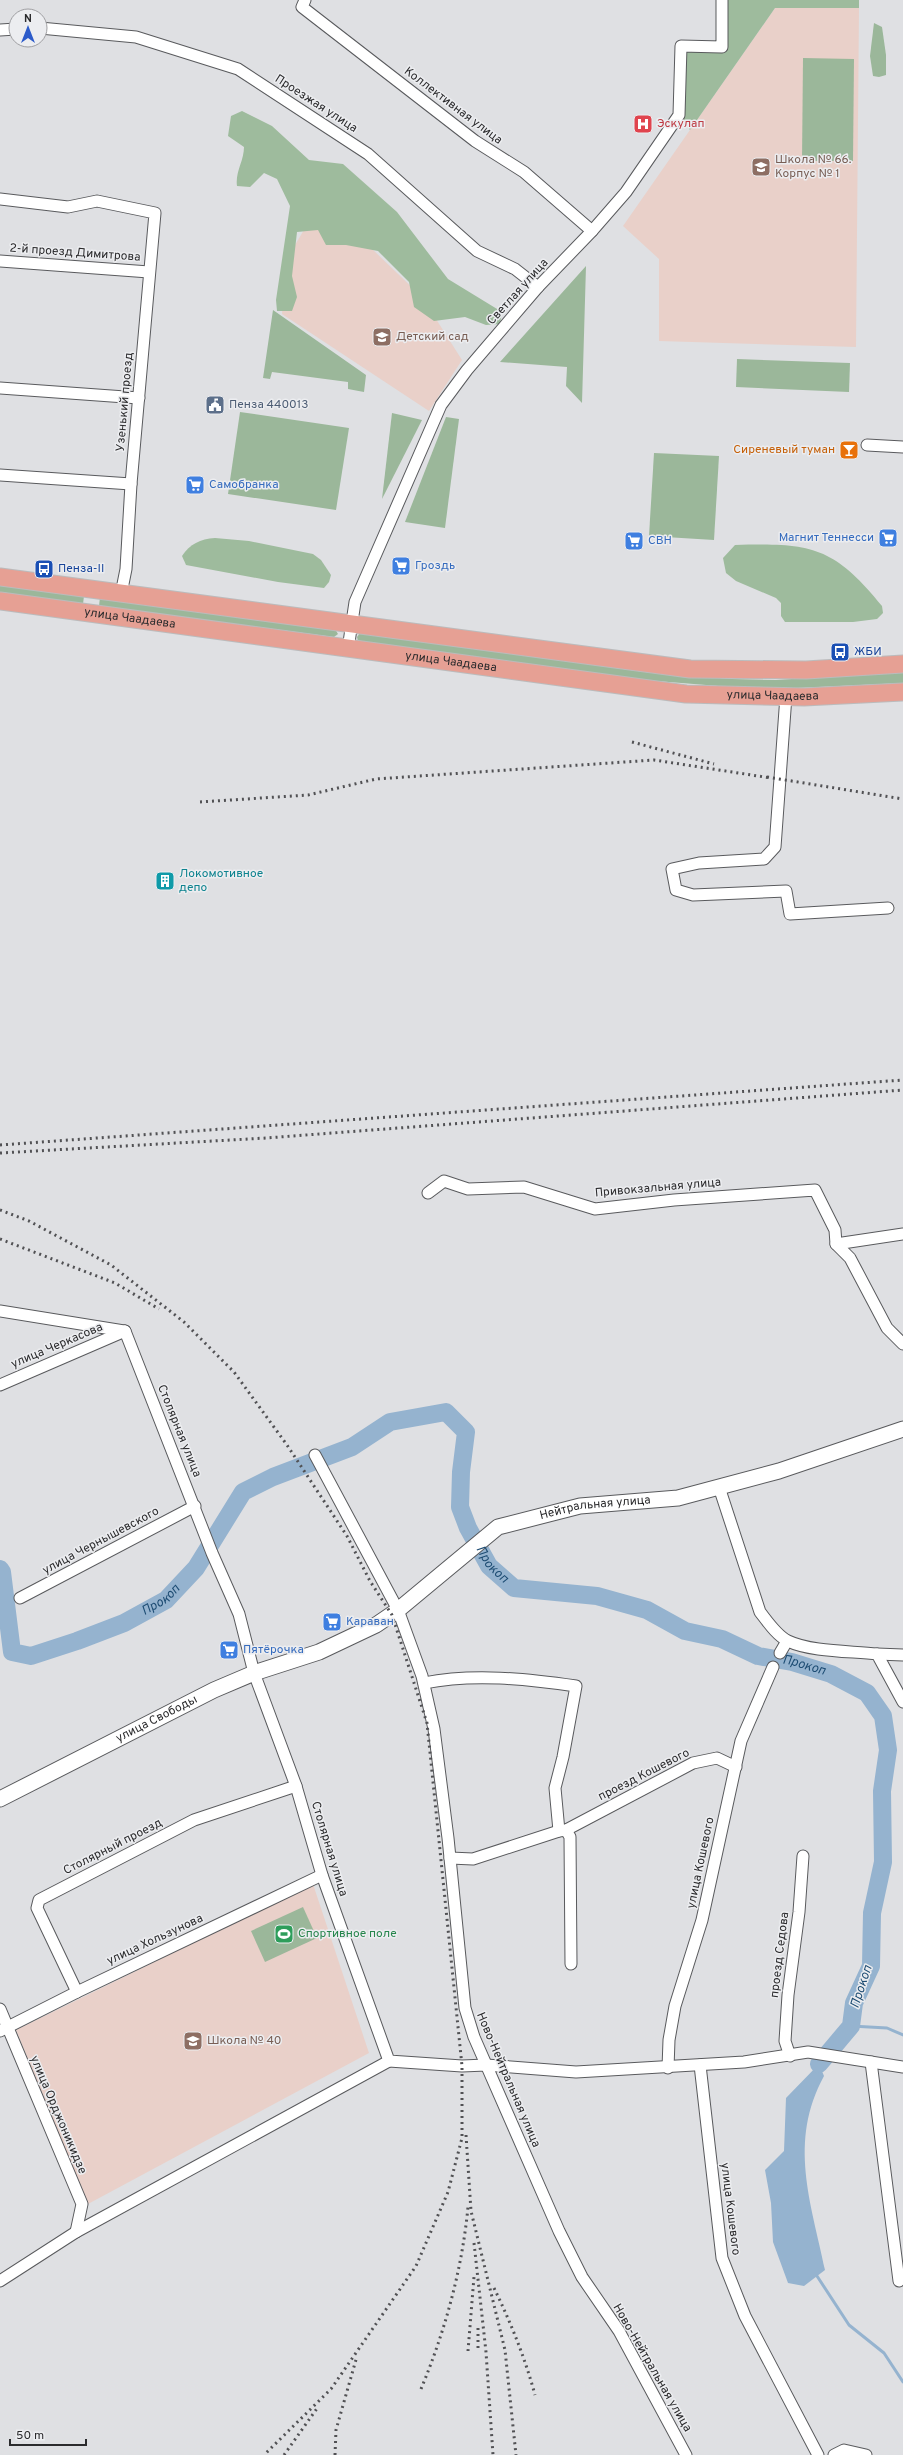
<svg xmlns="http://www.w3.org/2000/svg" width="903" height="2455" viewBox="0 0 903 2455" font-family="Overpass,sans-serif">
<rect width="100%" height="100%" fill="#dfe0e3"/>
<g fill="#e9d0c9">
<polygon points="775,8 859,8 856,347 659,341 659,259 623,226"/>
<polygon points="311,218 371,248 422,297 462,360 429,411 282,314 285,262"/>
<polygon points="313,1884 369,2053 88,2204 16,2030"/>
</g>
<g fill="#9bb79a">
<polygon points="874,23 882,27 886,55 886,75 879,77 873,76 870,56"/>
<polygon points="803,58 854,59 853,161 802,161"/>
<polygon points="586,266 582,403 566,386 567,367 500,362"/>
<polygon points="273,310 366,375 364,392 348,389 348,382 272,372 270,379 263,378"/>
<polygon points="737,359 850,363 849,392 736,387"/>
<polygon points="240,412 349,428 336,510 228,494"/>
<polygon points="392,413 422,420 382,499"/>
<polygon points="446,417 459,419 445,528 405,522"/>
<polygon points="654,453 719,456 714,540 649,536"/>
<polygon points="0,584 84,596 83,604 0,592"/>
<polygon points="100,597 335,629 338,634 334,637 99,606"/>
<polygon points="360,633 645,672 732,679 776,680 903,672 903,683 776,689 731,687 644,680 358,641 357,637"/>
<polygon points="303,1907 317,1938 265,1962 251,1931"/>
</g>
<g fill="#9ebb9d">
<polygon points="722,0 859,0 859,8 775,8 690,130 679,115 681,46 722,47"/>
<path d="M242 111 272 126 309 160 343 164 397 212 448 279 502 312 500 324 486 325 465 317 434 321 414 307 409 282 378 251 346 245H326L318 230 297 232 292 276 297 297 292 311H277L276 300 290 206 277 179 264 173 250 187 237 186C235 172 244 161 244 147L228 136 231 116Z"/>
<path d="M215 538 249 541 313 554 321 560 331 575 329 582 324 588 278 582 186 565 182 556C190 544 200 539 215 538Z"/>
<path d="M735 545C811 543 833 546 882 606L883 613 877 619 853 622H785L781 616V603L776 598 736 581 726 573 723 558Z"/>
</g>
<path fill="#95b3cf" d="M819 2064 824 2076C788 2142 811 2202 825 2270L804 2286 788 2283 773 2242 771 2203 765 2170 784 2151 786 2098Z"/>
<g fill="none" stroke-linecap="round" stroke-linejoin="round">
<g stroke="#95b3cf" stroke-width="3">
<polyline points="851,2026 887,2028 903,2035"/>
<polyline points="817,2276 849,2325 884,2353 903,2382"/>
</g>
<path stroke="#95b3cf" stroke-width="18" id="s1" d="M0 1569 2 1572 12 1652 31 1656 77 1641 124 1623 166 1600 196 1568 243 1492 273 1477 352 1447 390 1422 446 1412 466 1432 461 1472 460 1507 468 1528 489 1566 514 1588 597 1596 647 1610 685 1631 722 1639 758 1656 792 1662 831 1674 867 1693 883 1716 888 1750 882 1791 883 1862 872 1913 871 1966 854 2003 851 2026 819 2064"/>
<g stroke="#595a5d" stroke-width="13">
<g id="minor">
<polyline points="305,0 302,7 475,141 524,172 592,231"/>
<polyline points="40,28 136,37 238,69 368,154 477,251 515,269 538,287"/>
<polyline points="0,30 16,29"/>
<polyline points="0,199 68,207 97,201 155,213 131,484 126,569 121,594"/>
<polyline points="0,261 149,272"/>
<polyline points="0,388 139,398"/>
<polyline points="867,445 903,447"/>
<polyline points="0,475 131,484"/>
<polyline points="348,649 355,602 441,405 467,370 538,287 592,231 626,192 679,115 681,46 722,47 722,0"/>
<polyline points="786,696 775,847 764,859 699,863 672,869 676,890 693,895 786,891 790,914 888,908"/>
<polyline points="428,1193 444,1181 468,1189 524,1187 595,1209 674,1200 815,1190 835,1230 836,1244 850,1258 887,1328 903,1344"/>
<polyline points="836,1244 903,1234"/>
<polyline points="0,1311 124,1331"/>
<polyline points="125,1331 212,1553 239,1614 254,1673 296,1786 322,1875 389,2061 462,2066 486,2065 576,2072 744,2062 808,2052 903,2067"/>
<polyline points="0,1385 125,1331"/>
<polyline points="315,1455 398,1610 422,1676 434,1729 448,1838 465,2008 474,2037 559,2231 582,2277 619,2331 686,2455"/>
<path d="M719 1487 760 1612C767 1621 777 1636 788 1641 811 1652 851 1651 877 1654L903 1702"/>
<polyline points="20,1598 195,1506"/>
<polyline points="780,1653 787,1641"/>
<polyline points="877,1654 903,1655"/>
<path d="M424 1683C474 1673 526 1679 576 1686L563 1757 555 1788 559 1831"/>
<polyline points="566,1830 570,1837 571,1964"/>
<polyline points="450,1858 473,1859 559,1831 566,1830 693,1763 717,1758 736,1767"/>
<polyline points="77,1992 37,1908 39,1900 194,1820 296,1786"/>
<polyline points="0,2009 82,2204 76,2232"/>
<polyline points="0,2031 77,1992 322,1875"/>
<polyline points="790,2056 785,2041 788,1995 799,1912 803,1856"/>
<polyline points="871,2062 899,2281"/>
<polyline points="700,2065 722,2258 745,2316 818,2455"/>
<polyline points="668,2068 669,2040 675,2006 702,1920 741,1741 773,1667"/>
<polyline points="0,2281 76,2232 389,2061"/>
<polyline points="834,2455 844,2450 866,2455"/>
</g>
</g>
<g stroke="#595a5d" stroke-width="17">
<g id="secondary">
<path id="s2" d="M0 1799 214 1690 254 1673 319 1652 376 1625 398 1610 498 1527 580 1506 678 1498 779 1471 903 1429"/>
</g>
</g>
<g stroke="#bbbbbc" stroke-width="19">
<g id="primary">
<polyline points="0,577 690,669 806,670 903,664"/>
<path id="s3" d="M0 601 686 694 804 697 903 692"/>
</g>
</g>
<use href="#minor" stroke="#fff" stroke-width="11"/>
<use href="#secondary" stroke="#fff" stroke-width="15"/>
<use href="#primary" stroke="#e6a094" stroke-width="17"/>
<g stroke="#515154" stroke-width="3" stroke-dasharray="2 4" stroke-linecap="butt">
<polyline points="632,742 714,764"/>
<polyline points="767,777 903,799"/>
<polyline points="200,802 308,795 376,779 654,760 771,778"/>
<polyline points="0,1145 903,1080"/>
<polyline points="0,1153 266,1138 903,1090"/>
<polyline points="0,1210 29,1221 111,1265 184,1322 234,1372 287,1445 347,1536 370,1581 392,1615 427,1723 462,2066 462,2138 448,2192 416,2266 331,2389 264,2455"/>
<polyline points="0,1239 115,1283 159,1309"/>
<polyline points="466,2135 471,2211 505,2350 516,2455"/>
<polyline points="474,2243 486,2352 493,2455"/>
<path d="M494 2288C511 2323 525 2358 535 2395"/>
<polyline points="478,2328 478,2351"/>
<polyline points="468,2351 474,2277"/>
<path d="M421 2389C445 2331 462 2270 468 2207"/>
<polyline points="284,2455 318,2407"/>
<polyline points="335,2455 336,2430 357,2356"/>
</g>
</g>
<defs>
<g id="hospital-square" transform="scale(1)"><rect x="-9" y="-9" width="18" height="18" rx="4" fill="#e0444e" stroke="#ecedf0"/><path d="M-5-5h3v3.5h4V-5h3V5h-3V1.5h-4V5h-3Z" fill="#fff"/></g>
<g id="school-square" transform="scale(1)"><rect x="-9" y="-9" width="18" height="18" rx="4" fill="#8d6e63" stroke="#ecedf0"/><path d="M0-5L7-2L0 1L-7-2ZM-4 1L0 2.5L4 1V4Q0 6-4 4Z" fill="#fff"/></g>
<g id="civic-square" transform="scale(1)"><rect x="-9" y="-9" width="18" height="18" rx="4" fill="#5c6f8a" stroke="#ecedf0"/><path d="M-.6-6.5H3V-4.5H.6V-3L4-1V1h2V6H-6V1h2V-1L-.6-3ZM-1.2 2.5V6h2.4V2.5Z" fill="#fff"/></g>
<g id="bar-square" transform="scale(1)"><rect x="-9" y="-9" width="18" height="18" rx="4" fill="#e8710a" stroke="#ecedf0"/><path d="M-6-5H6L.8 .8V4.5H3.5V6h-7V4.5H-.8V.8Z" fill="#fff"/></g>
<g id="supermarket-square" transform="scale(1)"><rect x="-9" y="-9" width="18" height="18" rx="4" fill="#3f7fe0" stroke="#ecedf0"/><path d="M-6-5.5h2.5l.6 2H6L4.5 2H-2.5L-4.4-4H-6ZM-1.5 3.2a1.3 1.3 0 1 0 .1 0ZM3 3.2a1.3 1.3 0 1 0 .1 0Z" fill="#fff"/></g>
<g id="bus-square" transform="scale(1)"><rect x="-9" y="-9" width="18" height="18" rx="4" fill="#1a4fb4" stroke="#ecedf0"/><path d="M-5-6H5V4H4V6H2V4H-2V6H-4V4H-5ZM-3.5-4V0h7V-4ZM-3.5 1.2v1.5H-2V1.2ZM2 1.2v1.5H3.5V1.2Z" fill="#fff"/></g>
<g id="building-square" transform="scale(1)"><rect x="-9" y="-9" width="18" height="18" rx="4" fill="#0f9aa8" stroke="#ecedf0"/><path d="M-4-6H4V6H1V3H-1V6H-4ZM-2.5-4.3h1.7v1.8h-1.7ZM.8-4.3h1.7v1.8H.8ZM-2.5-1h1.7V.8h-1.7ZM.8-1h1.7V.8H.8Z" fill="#fff"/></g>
<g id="stadium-square" transform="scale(1)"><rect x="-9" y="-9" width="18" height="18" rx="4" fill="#2e9e5b" stroke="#ecedf0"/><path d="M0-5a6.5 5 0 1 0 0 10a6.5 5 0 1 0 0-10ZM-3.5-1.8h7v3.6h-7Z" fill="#fff"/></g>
</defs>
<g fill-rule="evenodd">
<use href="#hospital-square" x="643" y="124"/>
<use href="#school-square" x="761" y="167"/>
<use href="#school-square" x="382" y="337"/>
<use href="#civic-square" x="215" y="405"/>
<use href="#bar-square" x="849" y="450"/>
<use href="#supermarket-square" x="195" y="485"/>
<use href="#supermarket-square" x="888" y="538"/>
<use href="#supermarket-square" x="634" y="541"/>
<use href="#supermarket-square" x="401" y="566"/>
<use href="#bus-square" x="44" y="569"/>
<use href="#bus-square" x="840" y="652"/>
<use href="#building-square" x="165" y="881"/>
<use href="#supermarket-square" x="332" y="1622"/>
<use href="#supermarket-square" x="229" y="1650"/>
<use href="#stadium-square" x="284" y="1934"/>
<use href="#school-square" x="193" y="2041"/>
</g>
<g text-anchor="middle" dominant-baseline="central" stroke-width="3" stroke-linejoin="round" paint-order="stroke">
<g font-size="12" fill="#2b2b2d" stroke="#ecedf0">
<text transform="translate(316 104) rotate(33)">Проезжая улица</text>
<text transform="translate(453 106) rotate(37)">Коллективная улица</text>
<text transform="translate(75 253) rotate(4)">2-й проезд Димитрова</text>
<text transform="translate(518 292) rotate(-48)">Светлая улица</text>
<text transform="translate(125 402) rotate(-85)">Узенький проезд</text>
<text stroke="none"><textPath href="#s3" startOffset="131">улица Чаадаева</textPath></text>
<text stroke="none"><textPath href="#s3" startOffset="455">улица Чаадаева</textPath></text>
<text stroke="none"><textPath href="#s3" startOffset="779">улица Чаадаева</textPath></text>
<text transform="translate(658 1188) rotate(-5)">Привокзальная улица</text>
<text transform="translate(57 1346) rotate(-23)">улица Черкасова</text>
<text transform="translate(179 1431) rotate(68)">Столярная улица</text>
<text stroke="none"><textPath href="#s2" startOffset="671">Нейтральная улица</textPath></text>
<text transform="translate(101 1541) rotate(-28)">улица Чернышевского</text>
<text stroke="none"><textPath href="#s2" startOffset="176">улица Свободы</textPath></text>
<text transform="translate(644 1775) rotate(-27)">проезд Кошевого</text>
<text transform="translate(113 1847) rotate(-27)">Столярный проезд</text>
<text transform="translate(329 1849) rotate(73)">Столярная улица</text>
<text transform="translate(701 1863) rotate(-78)">улица Кошевого</text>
<text transform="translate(155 1940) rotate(-25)">улица Хользунова</text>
<text transform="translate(780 1955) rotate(-83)">проезд Седова</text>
<text transform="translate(508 2080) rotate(67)">Ново-Нейтральная улица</text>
<text transform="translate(58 2115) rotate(67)">улица Орджоникидзе</text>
<text transform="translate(730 2209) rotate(83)">улица Кошевого</text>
<text transform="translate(652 2368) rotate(60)">Ново-Нейтральная улица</text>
</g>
<g font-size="12" fill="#be3a42" stroke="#ecedf0" text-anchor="start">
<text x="657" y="124">Эскулап</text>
</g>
<g font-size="12" fill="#785e54" stroke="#ecedf0" text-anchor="start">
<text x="775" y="160">Школа № 66.<tspan x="775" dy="14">Корпус № 1</tspan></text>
<text x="396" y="337">Детский сад</text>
<text x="207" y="2041">Школа № 40</text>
</g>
<g font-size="12" fill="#4e5e75" stroke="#ecedf0" text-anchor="start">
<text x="229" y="405">Пенза 440013</text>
</g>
<g font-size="12" fill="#c56008" stroke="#ecedf0" text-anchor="end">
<text x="835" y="450">Сиреневый туман</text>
</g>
<g font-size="12" fill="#366cbe" stroke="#ecedf0" text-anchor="start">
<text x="209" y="485">Самобранка</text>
<text x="874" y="538" text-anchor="end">Магнит Теннесси</text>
<text x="648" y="541">СВН</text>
<text x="415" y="566">Гроздь</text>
<text x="346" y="1622">Караван</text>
<text x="243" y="1650">Пятёрочка</text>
</g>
<g font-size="12" fill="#164399" stroke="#ecedf0" text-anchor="start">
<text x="58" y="569">Пенза-II</text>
<text x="854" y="652">ЖБИ</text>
</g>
<g font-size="12" fill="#0d838f" stroke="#ecedf0" text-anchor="start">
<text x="179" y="874">Локомотивное<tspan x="179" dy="14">депо</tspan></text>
</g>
<g font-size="12" fill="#27864d" stroke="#ecedf0" text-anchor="start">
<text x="298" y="1934">Спортивное поле</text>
</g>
<g font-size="13" font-style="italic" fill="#1d4c73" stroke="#ecedf0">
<text stroke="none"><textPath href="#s1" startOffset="774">Прокоп</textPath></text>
<text stroke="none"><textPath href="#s1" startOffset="246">Прокоп</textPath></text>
<text stroke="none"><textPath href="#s1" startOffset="1110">Прокоп</textPath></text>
<text transform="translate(862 1987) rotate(-72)">Прокоп</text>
</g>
</g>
<g transform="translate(28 28)"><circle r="19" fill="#ecedf0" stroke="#9f9fa2"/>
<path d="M0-3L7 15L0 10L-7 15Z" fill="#2c5bca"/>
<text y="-6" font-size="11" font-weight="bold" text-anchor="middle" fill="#2b2b2d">N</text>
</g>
<path d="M10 2439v6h76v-6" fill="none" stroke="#2b2b2d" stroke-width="2"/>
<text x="16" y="2439" font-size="12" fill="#2b2b2d" stroke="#ecedf0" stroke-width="3" paint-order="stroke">50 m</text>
</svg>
